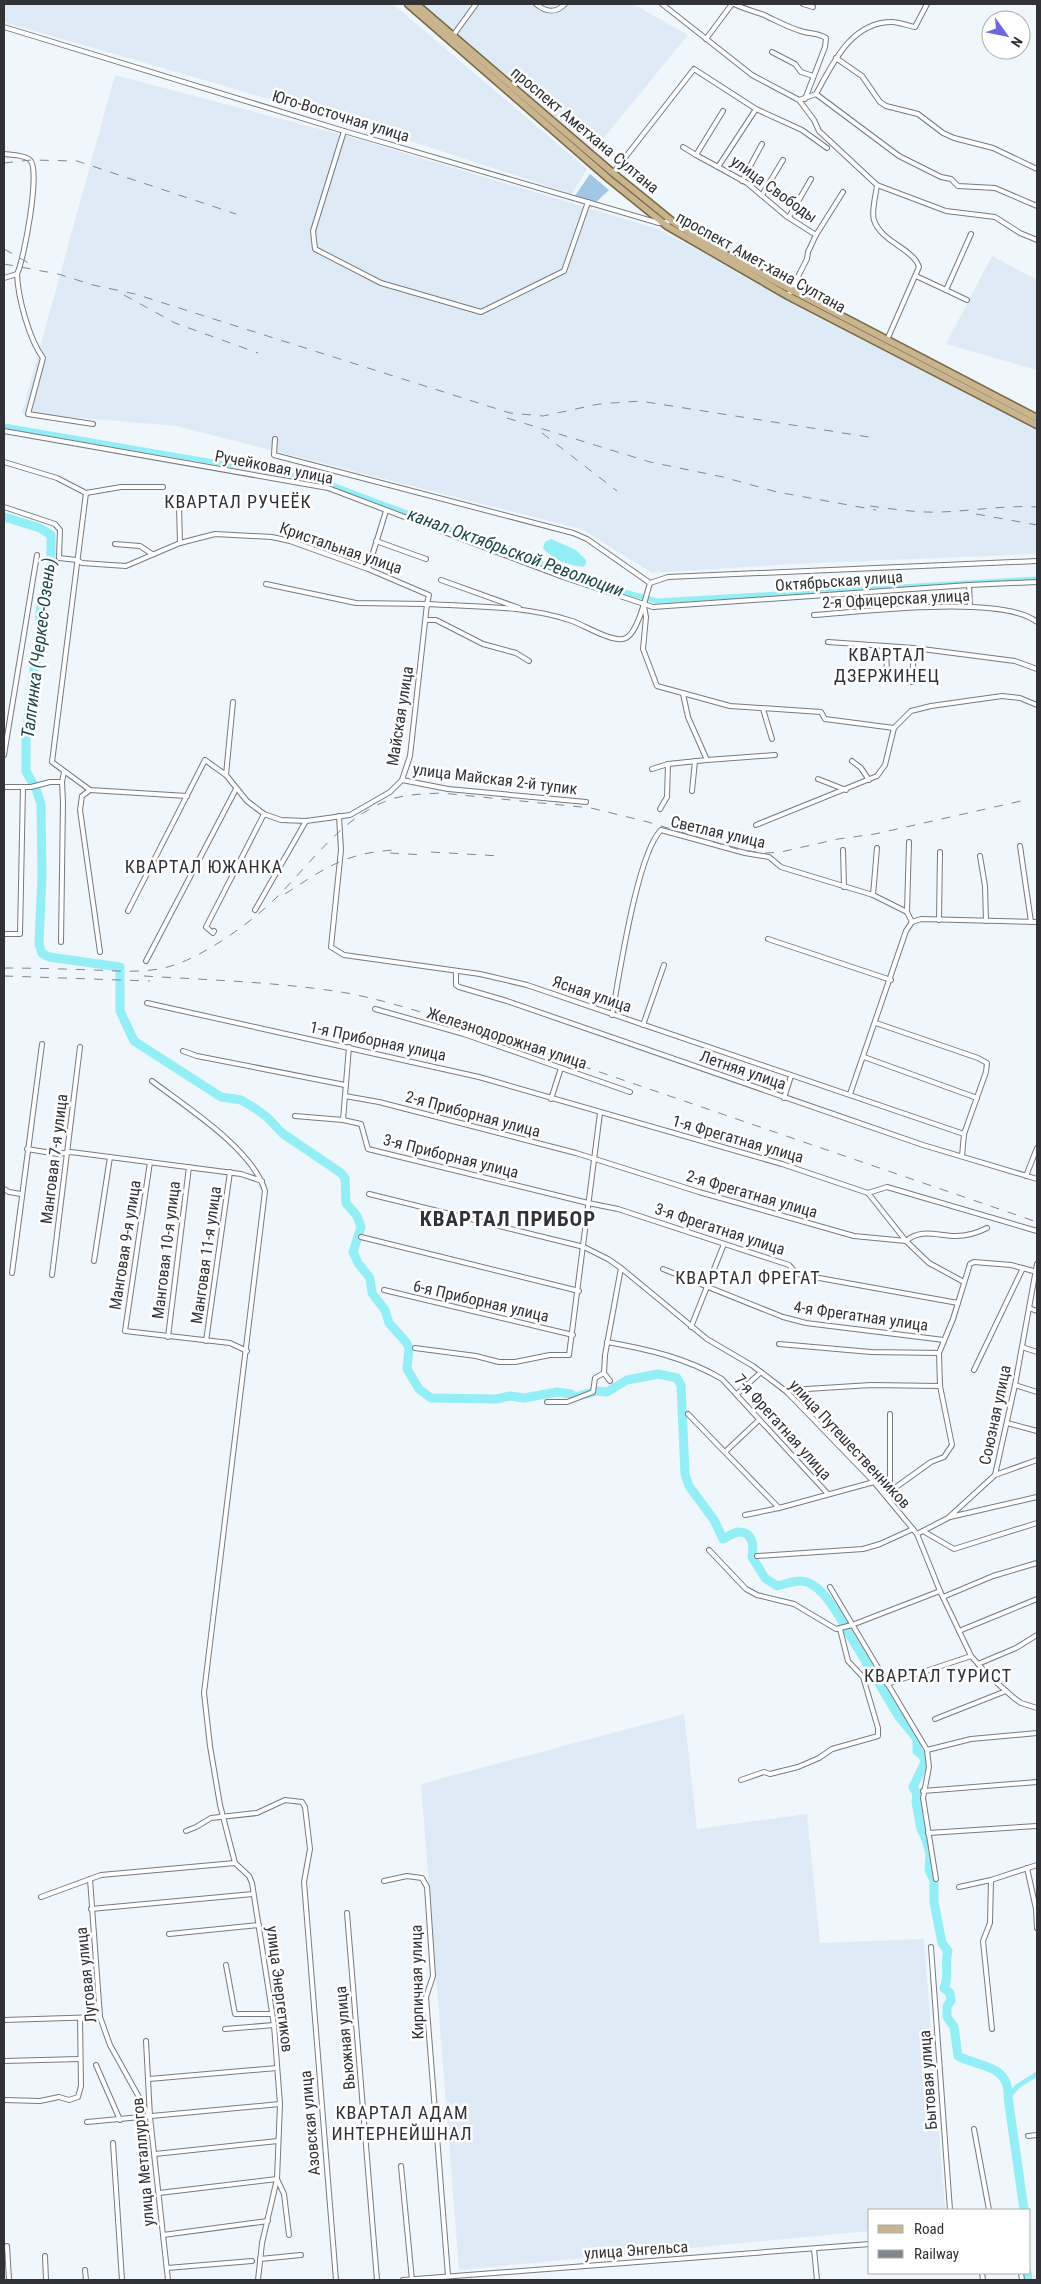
<svg xmlns="http://www.w3.org/2000/svg" width="1041" height="2284" viewBox="0 0 1041 2284" font-family="'Roboto Condensed',sans-serif">
<rect width="100%" height="100%" fill="#eff6fc"/>
<g fill="#deebf7">
<polygon points="5,4 393,4 587,169 572,194 389,134 4,22"/>
<polygon points="423,4 633,4 688,35 594,150"/>
<polygon points="115,75 354,138 658,229 1037,427 1037,554 792,564 652,573 581,529 176,426 22,413"/>
<polygon points="992,256 1037,280 1037,370 946,344"/>
<polygon points="684,1714 697,1829 807,1814 820,1943 924,1939 945,2210 870,2210 870,2231 459,2270 421,1784"/>
</g>
<polygon fill="#a3c6e4" points="590,174 609,190 595,203 575,196"/>
<path fill="#93eef6" d="M551 539 576 550 586 560V564L583 567C568 565 553 560 543 548L545 542Z"/>
<g fill="none" stroke-linecap="round" stroke-linejoin="round">
<g stroke="#93eef6" stroke-width="5">
<polyline points="4,426 319,480 599,585 657,601 1037,579"/>
<polyline points="1008,2097 1018,2086 1037,2074"/>
</g>
<g stroke="#93eef6" stroke-width="9">
<path d="M4 517 40 528 51 535V563L40 611 39 647 34 670 26 737V771L36 789 41 804 42 875 39 944 42 953 49 957 120 967V1011L134 1041 221 1097 241 1100 256 1109 268 1118 282 1133 341 1173 345 1178 346 1203 357 1216 361 1227 353 1252 358 1263 370 1278 372 1293 385 1310 389 1323 406 1342 409 1348 407 1369 419 1389 431 1398 497 1399 510 1396 524 1398 557 1392 571 1394 575 1397 597 1391 607 1392 627 1380 643 1377 658 1374 677 1378 681 1385 685 1474 689 1486 714 1520 723 1539C727 1537 733 1533 738 1532 753 1531 754 1546 752 1557L765 1578 777 1586C785 1584 793 1581 800 1581 819 1580 835 1610 844 1624"/>
<path d="M848 1632 899 1717 917 1739V1751L923 1756 925 1762 913 1787 917 1794 916 1802 921 1829 926 1839 930 1854 929 1870 934 1880V1902L942 1943 948 1951C944 1963 950 1975 944 1988L950 1993 951 2001 947 2006V2017L954 2027 958 2056C978 2067 1010 2064 1008 2097L1024 2210"/>
<polyline points="1027,2273 1028,2280"/>
</g>
<g stroke="#757b80" stroke-width="6">
<g id="minor">
<path d="M536 4C546 12 555 14 565 4"/>
<path d="M662 4 752 75 799 100 814 120 819 131 877 185C876 195 871 211 874 220 881 242 914 249 919 267L887 340"/>
<path d="M734 4C744 9 754 11 764 15 777 21 789 28 804 32 812 34 818 33 826 38L825 47 805 99"/>
<polyline points="803,4 813,7"/>
<polyline points="4,27 344,131 659,223 672,221"/>
<polyline points="452,37 476,4"/>
<polyline points="706,39 732,4"/>
<polyline points="772,52 795,64 801,72 813,76"/>
<polyline points="836,58 862,76 880,102 886,106 918,114 943,133 954,138 993,148 1037,169"/>
<path d="M816 94C833 63 851 22 892 22 899 22 908 26 915 27L927 4"/>
<polyline points="799,100 816,94 899,156 941,177 951,179 958,186 995,188 1037,206"/>
<polyline points="756,109 802,130 827,148"/>
<polyline points="344,131 313,231 315,249 381,283 481,312 564,271 588,202"/>
<polyline points="683,147 696,155"/>
<path d="M4 154C11 155 25 155 30 160 41 169 24 260 17 274L4 278"/>
<polyline points="718,167 696,155 723,111"/>
<polyline points="613,173 694,69 756,109 718,167 747,183 786,216 816,235 808,252 807,259 788,296"/>
<polyline points="742,181 762,144"/>
<polyline points="877,185 946,211 995,217 1020,233 1037,240"/>
<polyline points="762,195 783,160"/>
<polyline points="789,217 811,179"/>
<polyline points="816,235 843,192"/>
<path d="M17 274C18 298 29 339 43 358L28 414 93 424"/>
<polyline points="916,276 946,290 971,234"/>
<polyline points="946,290 967,300"/>
<polyline points="4,431 328,488 563,577 653,607 969,585 1037,582"/>
<polyline points="275,439 274,455 573,533 587,539 650,583 668,577 1037,561"/>
<polyline points="4,462 57,478 86,493 121,487 163,487"/>
<polyline points="86,493 52,762 90,790 187,796"/>
<polyline points="4,507 55,524 60,530 59,558 77,560 82,563 126,566 180,543 215,534 272,537 290,541 368,569 429,595 427,604 356,603 266,584"/>
<polyline points="179,507 180,543"/>
<polyline points="376,541 426,559"/>
<polyline points="115,544 140,546 152,554"/>
<polyline points="368,569 386,511"/>
<polyline points="441,580 519,608"/>
<polyline points="969,585 970,607"/>
<polyline points="644,606 646,617 643,649 657,686 730,706 821,712 825,719 894,728 911,711 931,706 1002,696 1020,698 1037,705"/>
<path d="M814 615C861 612 1002 594 1037 622"/>
<polyline points="426,620 436,620 483,644 516,653 529,661"/>
<polyline points="828,642 914,648 1015,661 1037,669"/>
<polyline points="886,646 887,674"/>
<polyline points="912,682 914,648"/>
<polyline points="683,694 688,717 707,760 775,755"/>
<polyline points="763,709 772,739"/>
<polyline points="4,755 37,555"/>
<polyline points="852,761 861,768 869,780"/>
<polyline points="652,769 668,764 707,760"/>
<polyline points="226,775 233,702"/>
<polyline points="818,779 846,790"/>
<polyline points="402,780 448,789 586,802"/>
<polyline points="4,787 31,787 50,782 62,782"/>
<polyline points="90,790 82,796 80,810 100,952"/>
<polyline points="692,791 695,761"/>
<polyline points="660,809 667,797 668,764"/>
<polyline points="339,816 341,850 331,947 344,955 480,974 527,985 964,1134"/>
<polyline points="756,825 877,776 885,765 894,728"/>
<polyline points="1020,846 1031,922"/>
<polyline points="843,850 844,887"/>
<polyline points="980,856 985,886 986,921"/>
<polyline points="873,895 877,848"/>
<polyline points="255,910 306,821"/>
<path d="M128 911 205 760 226 775 247 801 264 814 281 820 306 821 350 815 390 792 402 780 410 756 427 604C475 607 525 605 572 621 584 625 614 644 626 638 638 632 646 596 650 583"/>
<polyline points="907,912 909,842"/>
<polyline points="939,920 940,852"/>
<polyline points="214,931 213,933 206,927 264,814"/>
<polyline points="4,934 20,934 23,787"/>
<polyline points="768,939 891,980"/>
<polyline points="61,942 63,802 62,782 64,772"/>
<polyline points="146,961 236,789"/>
<polyline points="456,971 456,985 459,987 507,1001 923,1145 1037,1179"/>
<polyline points="147,1003 479,1077 782,1164 868,1193"/>
<polyline points="375,1009 464,1034 630,1092"/>
<path d="M612 1015C619 977 637 854 661 830L745 853 769 857 781 867 873 895 907 912 912 922"/>
<polyline points="876,1023 978,1058 987,1063 986,1072 964,1134 962,1156"/>
<polyline points="643,1025 664,965"/>
<polyline points="183,1051 197,1056 345,1085"/>
<polyline points="864,1057 977,1098"/>
<path d="M152 1081C186 1107 253 1149 265 1191L204 1693 210 1746 220 1805 235 1863 249 1876 252 1883 274 2025 280 2104 277 2179 262 2243 258 2280"/>
<polyline points="850,1094 906,931 912,922 921,919 1037,922"/>
<path d="M345 1096 379 1102 576 1153 699 1192 854 1236 906 1241C921 1228 938 1236 956 1236 967 1236 977 1233 987 1228"/>
<polyline points="784,1098 791,1076"/>
<polyline points="551,1099 561,1068"/>
<polyline points="295,1116 343,1120 361,1124 368,1149 588,1203 618,1209 789,1265 797,1274 958,1303"/>
<polyline points="343,1120 349,1047"/>
<polyline points="27,1149 58,1154 71,1152 241,1174 262,1181"/>
<polyline points="150,1162 125,1331 230,1343 247,1351"/>
<polyline points="1026,1176 1037,1148"/>
<polyline points="4,1189 9,1192 21,1194"/>
<polyline points="868,1193 887,1187 1037,1231"/>
<polyline points="868,1193 906,1241 929,1263 964,1282"/>
<polyline points="369,1194 584,1247 608,1259 621,1268 707,1339 753,1366 787,1392 874,1482 917,1534 940,1591 971,1656 988,1675 1014,1698 1021,1703 1037,1708"/>
<polyline points="361,1237 579,1291"/>
<polyline points="94,1261 110,1157"/>
<polyline points="663,1269 783,1317 806,1323 944,1340"/>
<polyline points="12,1273 42,1044"/>
<polyline points="52,1275 80,1047"/>
<polyline points="384,1290 573,1335"/>
<polyline points="1029,1308 1037,1311"/>
<polyline points="691,1327 724,1244"/>
<polyline points="168,1337 189,1167"/>
<polyline points="206,1341 230,1172"/>
<path d="M607 1342C647 1349 687 1358 722 1379L828 1494"/>
<polyline points="779,1344 871,1352 939,1353"/>
<polyline points="1022,1347 1037,1352"/>
<polyline points="415,1348 476,1356 499,1362 515,1362 550,1355 569,1355 600,1113"/>
<polyline points="974,1370 1023,1268"/>
<polyline points="610,1381 604,1373 605,1355 621,1268"/>
<polyline points="1015,1385 1037,1392"/>
<polyline points="787,1392 791,1390 871,1385 940,1386"/>
<polyline points="737,1394 761,1372"/>
<polyline points="547,1402 567,1402 593,1392 595,1378 604,1373"/>
<polyline points="688,1414 779,1508"/>
<polyline points="890,1414 890,1492"/>
<polyline points="1007,1423 1037,1431"/>
<polyline points="725,1452 759,1420"/>
<polyline points="995,1475 1037,1460"/>
<polyline points="885,1495 931,1462 944,1457 952,1445 940,1386 939,1353 953,1319 970,1264 974,1262 1011,1265 1037,1272"/>
<polyline points="745,1515 779,1508 874,1482"/>
<polyline points="950,1517 1037,1497"/>
<polyline points="923,1531 954,1549 1037,1523"/>
<polyline points="917,1534 948,1518 995,1475 1015,1385 1037,1264"/>
<polyline points="709,1550 746,1589 757,1595 794,1604 836,1629 852,1625 940,1591"/>
<polyline points="757,1556 863,1549 880,1544 913,1529"/>
<polyline points="830,1587 927,1750 929,1767 923,1798 936,1879"/>
<polyline points="943,1597 993,1576 1037,1563"/>
<polyline points="959,1631 1037,1599"/>
<polyline points="978,1664 1016,1648 1037,1635"/>
<polyline points="887,1684 971,1656"/>
<polyline points="935,1719 1006,1691"/>
<polyline points="927,1750 971,1739 1037,1733"/>
<polyline points="741,1780 764,1772 770,1774 798,1767 819,1758 832,1749 878,1736 878,1728 863,1677 848,1661 840,1629"/>
<polyline points="923,1791 1037,1782"/>
<polyline points="186,1831 196,1827 211,1818 257,1813 285,1800 302,1802 305,1807 310,1849 304,1882 336,2280"/>
<polyline points="928,1833 1037,1826"/>
<polyline points="1027,1868 1036,1909 1037,1928"/>
<polyline points="90,1879 100,2017 110,2045 150,2117"/>
<polyline points="991,1880 990,1923 983,1941 992,2029"/>
<polyline points="384,1881 407,1876 422,1878 427,1887 433,1976 426,1997 448,2276"/>
<polyline points="959,1887 991,1880 1037,1865"/>
<polyline points="41,1897 101,1875 235,1863"/>
<polyline points="91,1909 253,1894"/>
<polyline points="347,1913 377,2280"/>
<polyline points="169,1934 259,1925"/>
<polyline points="931,1947 950,2210"/>
<polyline points="226,1965 235,2014 272,2014"/>
<polyline points="4,2020 100,2017"/>
<polyline points="225,2029 274,2025"/>
<polyline points="146,2041 150,2117 168,2280"/>
<polyline points="4,2061 80,2059"/>
<polyline points="96,2065 120,2120"/>
<polyline points="149,2079 277,2068"/>
<polyline points="4,2100 40,2101 59,2097 69,2100 78,2097 81,2086 80,2018"/>
<polyline points="87,2122 280,2104"/>
<polyline points="974,2129 989,2210"/>
<polyline points="1028,2136 1037,2135"/>
<polyline points="113,2143 122,2280"/>
<polyline points="155,2154 278,2141"/>
<polyline points="401,2166 412,2280"/>
<polyline points="159,2193 277,2179 284,2194 289,2235"/>
<polyline points="163,2235 268,2221"/>
<polyline points="7,2246 9,2280"/>
<polyline points="814,2249 817,2280"/>
<polyline points="45,2256 46,2280"/>
<polyline points="260,2259 301,2255"/>
<polyline points="167,2268 252,2261"/>
<polyline points="85,2270 86,2280"/>
<polyline points="982,2273 983,2280"/>
<polyline points="1021,2273 1022,2280"/>
<polyline points="403,2280 870,2244"/>
</g>
</g>
<g stroke="#7b673f" stroke-width="9">
<g id="primary">
<polyline points="408,4 609,179 667,226 788,296 1037,425"/>
<polyline points="416,4 613,173 672,221 716,249 786,287 1037,418"/>
</g>
</g>
<use href="#minor" stroke="#fff" stroke-width="4"/>
<use href="#primary" stroke="#c8b58f" stroke-width="6"/>
<g stroke="#82878b" stroke-width="1" stroke-dasharray="9 9" stroke-linecap="butt">
<polyline points="4,163 31,160 77,161 236,214"/>
<polyline points="4,249 32,265"/>
<polyline points="4,264 58,274 93,285 135,294 510,413 543,416 599,404 640,401 875,438"/>
<polyline points="124,295 175,323 258,353"/>
<polyline points="507,418 650,462 723,477 777,492 876,510"/>
<polyline points="542,433 617,491"/>
<path d="M870 506C893 509 917 513 940 512 973 511 1004 505 1037 507"/>
<polyline points="976,514 1037,525"/>
<polyline points="431,852 500,856"/>
<polyline points="390,853 425,855"/>
<path d="M285 894C325 868 347 852 396 850"/>
<path d="M4 968C34 968 64 969 95 970 122 971 151 974 177 964 209 953 254 920 277 897 313 861 345 813 395 798 410 794 425 794 441 793L591 808 648 822 740 850 766 853 781 852 838 839 875 834 1021 801"/>
<polyline points="4,976 150,981"/>
<path d="M144 976C210 980 276 982 341 992 377 998 413 1010 448 1020L1037 1222"/>
</g>
</g>
<g text-anchor="middle" dominant-baseline="central" stroke-width="5" stroke-linejoin="round" paint-order="stroke">
<g font-size="16" fill="#303235" stroke="#fff">
<text transform="translate(341 116) rotate(17)">Юго-Восточная улица</text>
<text transform="translate(585 130) rotate(40)">проспект Аметхана Султана</text>
<text transform="translate(774 189) rotate(36)">улица Свободы</text>
<text transform="translate(761 262) rotate(29)">проспект Амет-хана Султана</text>
<text transform="translate(274 467) rotate(11)">Ручейковая улица</text>
<text transform="translate(341 548) rotate(19)">Кристальная улица</text>
<text transform="translate(839 581) rotate(-4)">Октябрьская улица</text>
<text transform="translate(896 599) rotate(-3)">2-я Офицерская улица</text>
<text transform="translate(400 716) rotate(-81)">Майская улица</text>
<text transform="translate(495 779) rotate(7)">улица Майская 2-й тупик</text>
<text transform="translate(718 832) rotate(13)">Светлая улица</text>
<text transform="translate(592 994) rotate(19)">Ясная улица</text>
<text transform="translate(507 1038) rotate(18)">Железнодорожная улица</text>
<text transform="translate(378 1041) rotate(12)">1-я Приборная улица</text>
<text transform="translate(743 1070) rotate(19)">Летняя улица</text>
<text transform="translate(473 1114) rotate(15)">2-я Приборная улица</text>
<text transform="translate(738 1139) rotate(16)">1-я Фрегатная улица</text>
<text transform="translate(451 1156) rotate(14)">3-я Приборная улица</text>
<text transform="translate(54 1159) rotate(-83)">Манговая 7-я улица</text>
<text transform="translate(752 1194) rotate(16)">2-я Фрегатная улица</text>
<text transform="translate(720 1229) rotate(18)">3-я Фрегатная улица</text>
<text transform="translate(125 1245) rotate(-81)">Манговая 9-я улица</text>
<text transform="translate(166 1250) rotate(-83)">Манговая 10-я улица</text>
<text transform="translate(206 1255) rotate(-82)">Манговая 11-я улица</text>
<text transform="translate(481 1301) rotate(13)">6-я Приборная улица</text>
<text transform="translate(861 1316) rotate(8)">4-я Фрегатная улица</text>
<text transform="translate(995 1415) rotate(-78)">Союзная улица</text>
<text transform="translate(783 1427) rotate(48)">7-я Фрегатная улица</text>
<text transform="translate(850 1444) rotate(47)">улица Путешественников</text>
<text transform="translate(86 1975) rotate(-96)">Луговая улица</text>
<text transform="translate(417 1982) rotate(-91)">Кирпичная улица</text>
<text transform="translate(280 1989) rotate(83)">улица Энергетиков</text>
<text transform="translate(345 2038) rotate(-95)">Вьюжная улица</text>
<text transform="translate(928 2080) rotate(-94)">Бытовая улица</text>
<text transform="translate(310 2123) rotate(-95)">Азовская улица</text>
<text transform="translate(143 2162) rotate(-95)">улица Металлургов</text>
<text transform="translate(636 2250) rotate(-4)">улица Энгельса</text>
</g>
<g font-size="18" letter-spacing="1" fill="#303235" stroke="#fff">
<text x="238" y="501">КВАРТАЛ РУЧЕЁК</text>
<text x="887" y="654">КВАРТАЛ<tspan x="887" dy="21">ДЗЕРЖИНЕЦ</tspan></text>
<text x="204" y="866">КВАРТАЛ ЮЖАНКА</text>
<text x="748" y="1277">КВАРТАЛ ФРЕГАТ</text>
<text x="938" y="1675">КВАРТАЛ ТУРИСТ</text>
<text x="402" y="2112">КВАРТАЛ АДАМ<tspan x="402" dy="21">ИНТЕРНЕЙШНАЛ</tspan></text>
</g>
<g font-size="18" font-style="italic" fill="#1e484c" stroke="#fff">
<text transform="translate(516 552) rotate(20)">канал Октябрьской Революции</text>
<text transform="translate(38 648) rotate(-83)">Талгинка (Черкес-Озень)</text>
</g>
<g font-size="21" font-weight="bold" letter-spacing="1" fill="#303235" stroke="#fff">
<text x="508" y="1219">КВАРТАЛ ПРИБОР</text>
</g>
</g>
<rect width="1041" height="2284" fill="none" stroke="#303235" stroke-width="10"/>
<rect x="868" y="2209" width="162" height="65" fill="#ffffff" stroke="#acadae"/>
<rect x="878" y="2225" width="25" height="8" fill="#c8b58f" stroke="#acadae"/>
<text x="914" y="2234" font-size="15" fill="#303235">Road</text>
<rect x="878" y="2250" width="25" height="8" fill="#82878b" stroke="#acadae"/>
<text x="914" y="2259" font-size="15" fill="#303235">Railway</text>
<g transform="translate(1006 35) rotate(123)"><circle r="24" fill="#ffffff" stroke="#acadae"/>
<path d="M0-4L9 19L0 12L-9 19Z" fill="#7164df"/>
<text y="-8" font-size="14" font-weight="bold" text-anchor="middle" fill="#303235">N</text>
</g>
</svg>
